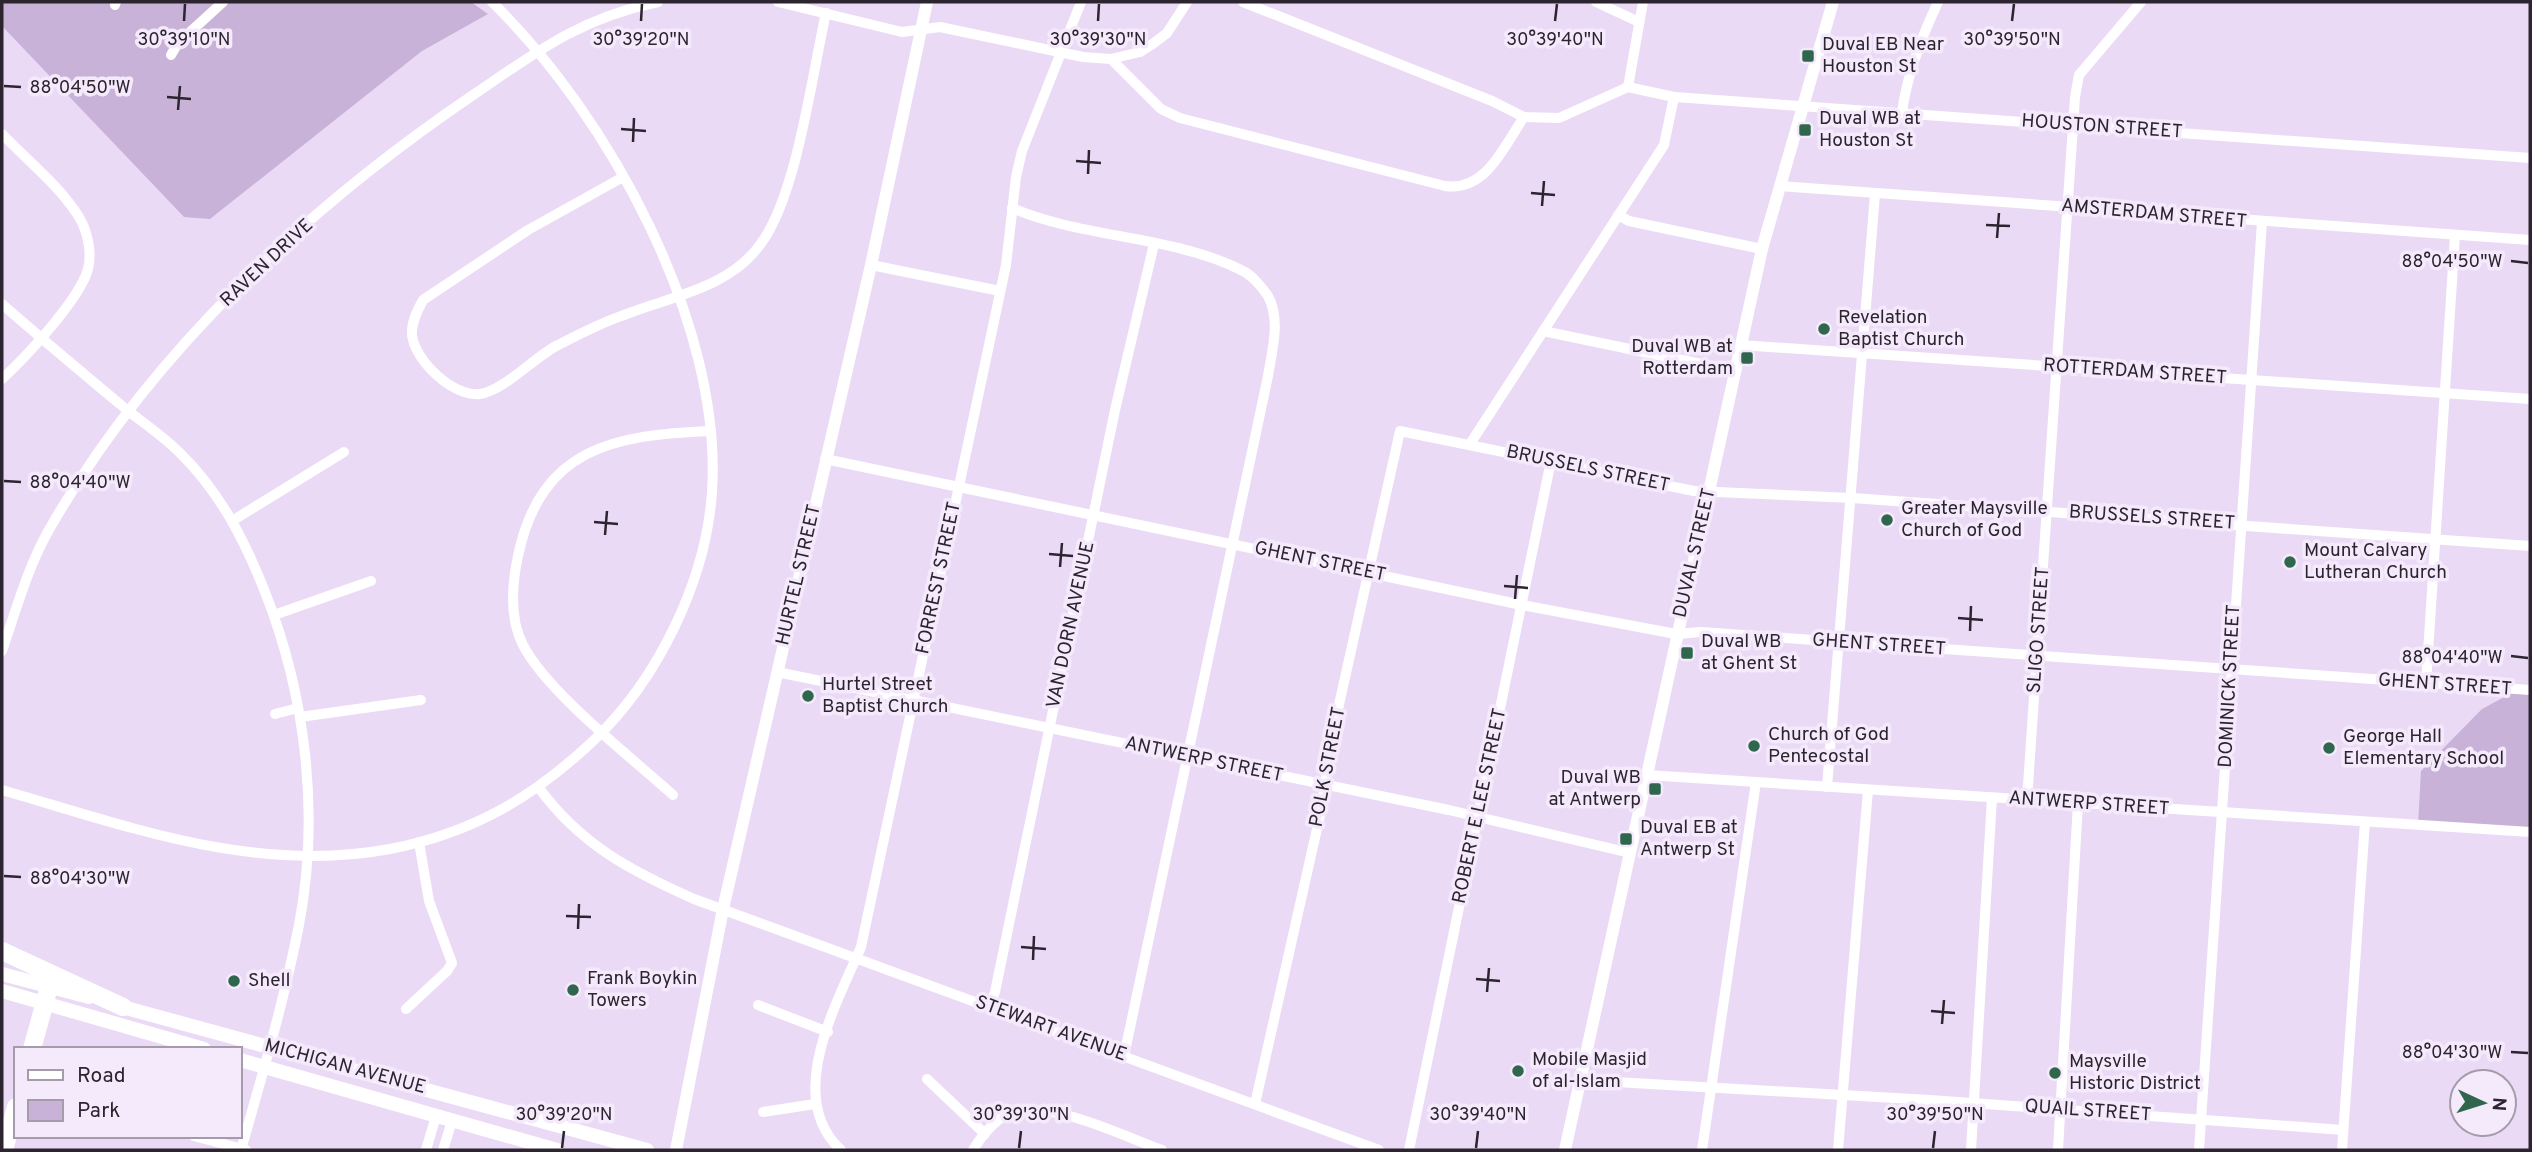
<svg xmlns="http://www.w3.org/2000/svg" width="2532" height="1152" viewBox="0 0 2532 1152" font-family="Overpass,sans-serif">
<rect width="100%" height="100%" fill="#ebdaf6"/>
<g fill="#c9b2d8">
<polygon points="2,2 471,2 488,14 422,51 210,219 184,217 2,26"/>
<polygon points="2519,689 2530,690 2530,832 2418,825 2421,771 2482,709"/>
</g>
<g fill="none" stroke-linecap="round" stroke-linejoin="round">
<g stroke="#fff" stroke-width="10">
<polyline points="778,2 902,32 940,27 1083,57 1111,59 1140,52 1154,43 1167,33 1187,2"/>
<polyline points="1243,2 1492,101 1524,117 1559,118 1628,87"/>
<polyline points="1596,2 1639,22"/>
<polyline points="115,5 116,2"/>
<polyline points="171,55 178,43 223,2"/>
<path d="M1111 59 1161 109 1180 118 1445 186C1486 192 1504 146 1524 117"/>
<polyline points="1628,87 1674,97 2530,158"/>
<polyline points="1628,87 1643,2"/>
<path d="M1902 112C1907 75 1922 36 1938 2"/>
<path d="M2 134C27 160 60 186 79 217 88 232 92 253 88 269 80 299 25 358 2 379"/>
<path d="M623 177 528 230 423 300C417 311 411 323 412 335 415 361 453 397 480 394 503 391 534 358 556 346 578 335 600 323 624 315 672 296 731 288 762 242 797 193 812 75 826 13"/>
<polyline points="1779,186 2530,240"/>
<path d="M1012 208C1081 238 1175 236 1241 270 1251 274 1262 287 1268 296 1281 320 1272 351 1268 376L1124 1056"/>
<polyline points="1618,215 1629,221 1762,249"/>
<polyline points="871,265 1000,291"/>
<path d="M2 304C43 340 85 375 127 410 145 424 164 437 180 453 220 492 245 541 265 592 306 696 320 815 299 925 284 1001 262 1076 241 1150"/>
<polyline points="1543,331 1735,371"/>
<polyline points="1740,345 2530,399"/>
<polyline points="1470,444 1664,145 1674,97"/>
<polyline points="825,459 1522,605 1676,634 1701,632 2530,690"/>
<polyline points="232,521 344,452"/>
<polyline points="274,615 371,581"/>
<path d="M2 651C16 610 28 566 50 528 151 352 309 206 476 93 539 50 581 18 658 2"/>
<polyline points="777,672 1449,810 1630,853"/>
<polyline points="2426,684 2455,235"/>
<polyline points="275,714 298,708"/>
<polyline points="300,717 421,700"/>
<polyline points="1647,775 2530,832"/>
<polyline points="1827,787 1875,194"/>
<path d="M539 788C581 845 631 871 694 899L1379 1150"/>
<path d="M2 790C130 827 255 874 390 849 473 833 534 797 594 740 658 679 706 581 712 492 723 325 609 116 492 2"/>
<path d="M673 795C631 757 547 692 523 645 509 618 512 584 518 556 541 447 614 435 711 431"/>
<polyline points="2027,800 2075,97 2079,75 2141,2"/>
<polyline points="758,1005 828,1032"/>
<polyline points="989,1007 995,992 1115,410 1154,244"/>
<polyline points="406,1009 447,971 452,963 429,901 419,842"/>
<polyline points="927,1079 985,1134"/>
<polyline points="1581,1080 1930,1100 2343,1130"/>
<polyline points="1255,1104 1321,811 1332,736 1400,431 1694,491 1852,498 2530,546"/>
<polyline points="763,1112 815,1104"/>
<polyline points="194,1136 246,1150"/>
<polyline points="426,1150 436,1116"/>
<polyline points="443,1150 452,1121"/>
<path d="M841 1150C784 1098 836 1005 861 947L1006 265 1016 177 1022 151 1081 2"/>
<path d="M973 1150C982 1135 998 1115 1016 1111 1057 1103 1123 1136 1162 1150"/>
<polyline points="1409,1150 1551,461"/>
<polyline points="1702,1150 1756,782"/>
<polyline points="1838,1150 1868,790"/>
<polyline points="1971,1150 1992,798"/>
<polyline points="2058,1150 2078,803"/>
<polyline points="2199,1150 2262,222"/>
<polyline points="2342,1150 2365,822"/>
</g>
<g stroke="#fff" stroke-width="12">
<polyline points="676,1150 723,909 871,265 927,2"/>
<polyline points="1565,1150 1762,249 1833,2"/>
</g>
<g stroke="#fff" stroke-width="14">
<polyline points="2,974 89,997"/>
<polyline points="2,991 204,1049"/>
<polyline points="115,1005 647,1150"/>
<polyline points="240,1060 557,1150"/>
</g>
<g stroke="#fff" stroke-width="18">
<polyline points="2,951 123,1007"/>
<polyline points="32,1049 49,987"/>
<polyline points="4,1150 16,1107"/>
</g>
</g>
<path fill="none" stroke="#2c2530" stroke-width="2.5" d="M184 21 185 4M641 21 642 4M1098 21 1099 4M1555 21 1557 4M2012 21 2014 4M4 86 21 87M167 97 191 99M178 110 180 86M621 129 646 131M633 142 634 118M1076 161 1101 163M1088 174 1089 150M1531 193 1555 195M1542 206 1544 181M1986 225 2010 226M1997 238 1999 213M2511 261 2528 263M4 481 21 482M594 522 618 524M605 535 607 511M1049 554 1073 556M1060 567 1062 543M1504 586 1528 588M1515 599 1517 575M1958 618 1983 620M1970 631 1971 606M2511 656 2528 658M4 876 21 877M566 916 591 917M578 929 579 904M1021 947 1046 949M1033 960 1034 936M1476 979 1500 981M1487 992 1489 968M1931 1011 1955 1013M1942 1024 1944 1000M2511 1052 2528 1053M562 1148 564 1131M1019 1148 1021 1131M1476 1148 1478 1131M1933 1148 1935 1131"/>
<g fill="#2f664d" stroke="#f5eafb" stroke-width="2.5">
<rect x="1801" y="49" width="14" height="14" rx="3.5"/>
<rect x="1798" y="123" width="14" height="14" rx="3.5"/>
<circle cx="1824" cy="329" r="7"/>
<rect x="1740" y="351" width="14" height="14" rx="3.5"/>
<circle cx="1887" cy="520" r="7"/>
<circle cx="2290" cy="562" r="7"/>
<rect x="1680" y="646" width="14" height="14" rx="3.5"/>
<circle cx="808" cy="696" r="7"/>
<circle cx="1754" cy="746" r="7"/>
<circle cx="2329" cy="748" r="7"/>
<rect x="1648" y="782" width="14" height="14" rx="3.5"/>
<rect x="1619" y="832" width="14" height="14" rx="3.5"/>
<circle cx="234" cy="981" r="7"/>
<circle cx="573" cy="990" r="7"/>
<circle cx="1518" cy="1071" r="7"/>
<circle cx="2055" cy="1073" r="7"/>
</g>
<g text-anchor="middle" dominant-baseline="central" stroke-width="7" stroke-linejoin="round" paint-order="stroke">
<g font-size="19" fill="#2c2530" stroke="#f5eafb" text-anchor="start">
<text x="1822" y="45">Duval EB Near<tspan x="1822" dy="22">Houston St</tspan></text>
<text x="1819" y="119">Duval WB at<tspan x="1819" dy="22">Houston St</tspan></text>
<text x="1838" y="318">Revelation<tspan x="1838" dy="22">Baptist Church</tspan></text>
<text x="1733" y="347" text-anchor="end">Duval WB at<tspan x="1733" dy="22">Rotterdam</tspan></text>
<text x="1901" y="509">Greater Maysville<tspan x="1901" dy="22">Church of God</tspan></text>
<text x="2304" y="551">Mount Calvary<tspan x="2304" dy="22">Lutheran Church</tspan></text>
<text x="1701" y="642">Duval WB<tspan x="1701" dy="22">at Ghent St</tspan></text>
<text x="822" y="685">Hurtel Street<tspan x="822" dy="22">Baptist Church</tspan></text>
<text x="1768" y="735">Church of God<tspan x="1768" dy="22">Pentecostal</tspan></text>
<text x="2343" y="737">George Hall<tspan x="2343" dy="22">Elementary School</tspan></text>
<text x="1641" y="778" text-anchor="end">Duval WB<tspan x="1641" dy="22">at Antwerp</tspan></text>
<text x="1640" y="828">Duval EB at<tspan x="1640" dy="22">Antwerp St</tspan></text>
<text x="587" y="979">Frank Boykin<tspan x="587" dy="22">Towers</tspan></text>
<text x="248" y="981">Shell</text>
<text x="1532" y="1060">Mobile Masjid<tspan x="1532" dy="22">of al-Islam</tspan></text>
<text x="2069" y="1062">Maysville<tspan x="2069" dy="22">Historic District</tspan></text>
</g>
<g font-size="19" fill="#2c2530" stroke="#f5eafb">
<text transform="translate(2102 127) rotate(4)">HOUSTON STREET</text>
<text transform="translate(2154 214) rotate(5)">AMSTERDAM STREET</text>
<text transform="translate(267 263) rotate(-43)">RAVEN DRIVE</text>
<text transform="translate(2135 372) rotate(4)">ROTTERDAM STREET</text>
<text transform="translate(1588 469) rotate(12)">BRUSSELS STREET</text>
<text transform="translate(2152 518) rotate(4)">BRUSSELS STREET</text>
<text transform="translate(1695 553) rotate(-77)">DUVAL STREET</text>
<text transform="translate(1320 562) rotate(12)">GHENT STREET</text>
<text transform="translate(799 575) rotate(-77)">HURTEL STREET</text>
<text transform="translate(939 578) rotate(-78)">FORREST STREET</text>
<text transform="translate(1071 625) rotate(-78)">VAN DORN AVENUE</text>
<text transform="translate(2039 630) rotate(-86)">SLIGO STREET</text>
<text transform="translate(1879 645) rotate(4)">GHENT STREET</text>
<text transform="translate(2445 685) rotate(4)">GHENT STREET</text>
<text transform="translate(2230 686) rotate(-87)">DOMINICK STREET</text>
<text transform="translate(1204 760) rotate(12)">ANTWERP STREET</text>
<text transform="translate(1328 767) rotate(-79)">POLK STREET</text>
<text transform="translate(2089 804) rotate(4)">ANTWERP STREET</text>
<text transform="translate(1480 806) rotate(-78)">ROBERT E LEE STREET</text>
<text transform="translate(1051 1029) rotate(20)">STEWART AVENUE</text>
<text transform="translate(345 1067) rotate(15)">MICHIGAN AVENUE</text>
<text transform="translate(2088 1111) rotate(4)">QUAIL STREET</text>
</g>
</g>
<g font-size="18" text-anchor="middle" fill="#2c2530" stroke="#f5eafb" stroke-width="7" stroke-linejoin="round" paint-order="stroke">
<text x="184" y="45">30°39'10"N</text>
<text x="641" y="45">30°39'20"N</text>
<text x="1098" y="45">30°39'30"N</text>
<text x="1555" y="45">30°39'40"N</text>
<text x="2012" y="45">30°39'50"N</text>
<text x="80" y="93">88°04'50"W</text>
<text x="2452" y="267">88°04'50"W</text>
<text x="80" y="488">88°04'40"W</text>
<text x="2452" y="663">88°04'40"W</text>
<text x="80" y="884">88°04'30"W</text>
<text x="2452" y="1058">88°04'30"W</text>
<text x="564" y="1120">30°39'20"N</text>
<text x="1021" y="1120">30°39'30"N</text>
<text x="1478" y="1120">30°39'40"N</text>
<text x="1935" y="1120">30°39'50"N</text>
</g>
<rect width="2532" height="1152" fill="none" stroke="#2c2530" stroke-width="7"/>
<rect x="14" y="1047" width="228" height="91" fill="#f5eafb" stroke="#a59baa" stroke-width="2"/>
<rect x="28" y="1070" width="35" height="10" fill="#ffffff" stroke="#a59baa" stroke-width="2"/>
<text x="77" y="1082" font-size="21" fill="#2c2530">Road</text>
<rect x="28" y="1100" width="35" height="21" fill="#c9b2d8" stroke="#a59baa" stroke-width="2"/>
<text x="77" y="1117" font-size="21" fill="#2c2530">Park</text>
<g transform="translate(2483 1103) rotate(94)"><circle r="33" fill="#f5eafb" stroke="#a59baa" stroke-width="2"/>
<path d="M0-5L12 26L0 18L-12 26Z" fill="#2f664d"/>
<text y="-10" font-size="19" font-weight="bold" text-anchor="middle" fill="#2c2530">N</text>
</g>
</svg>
